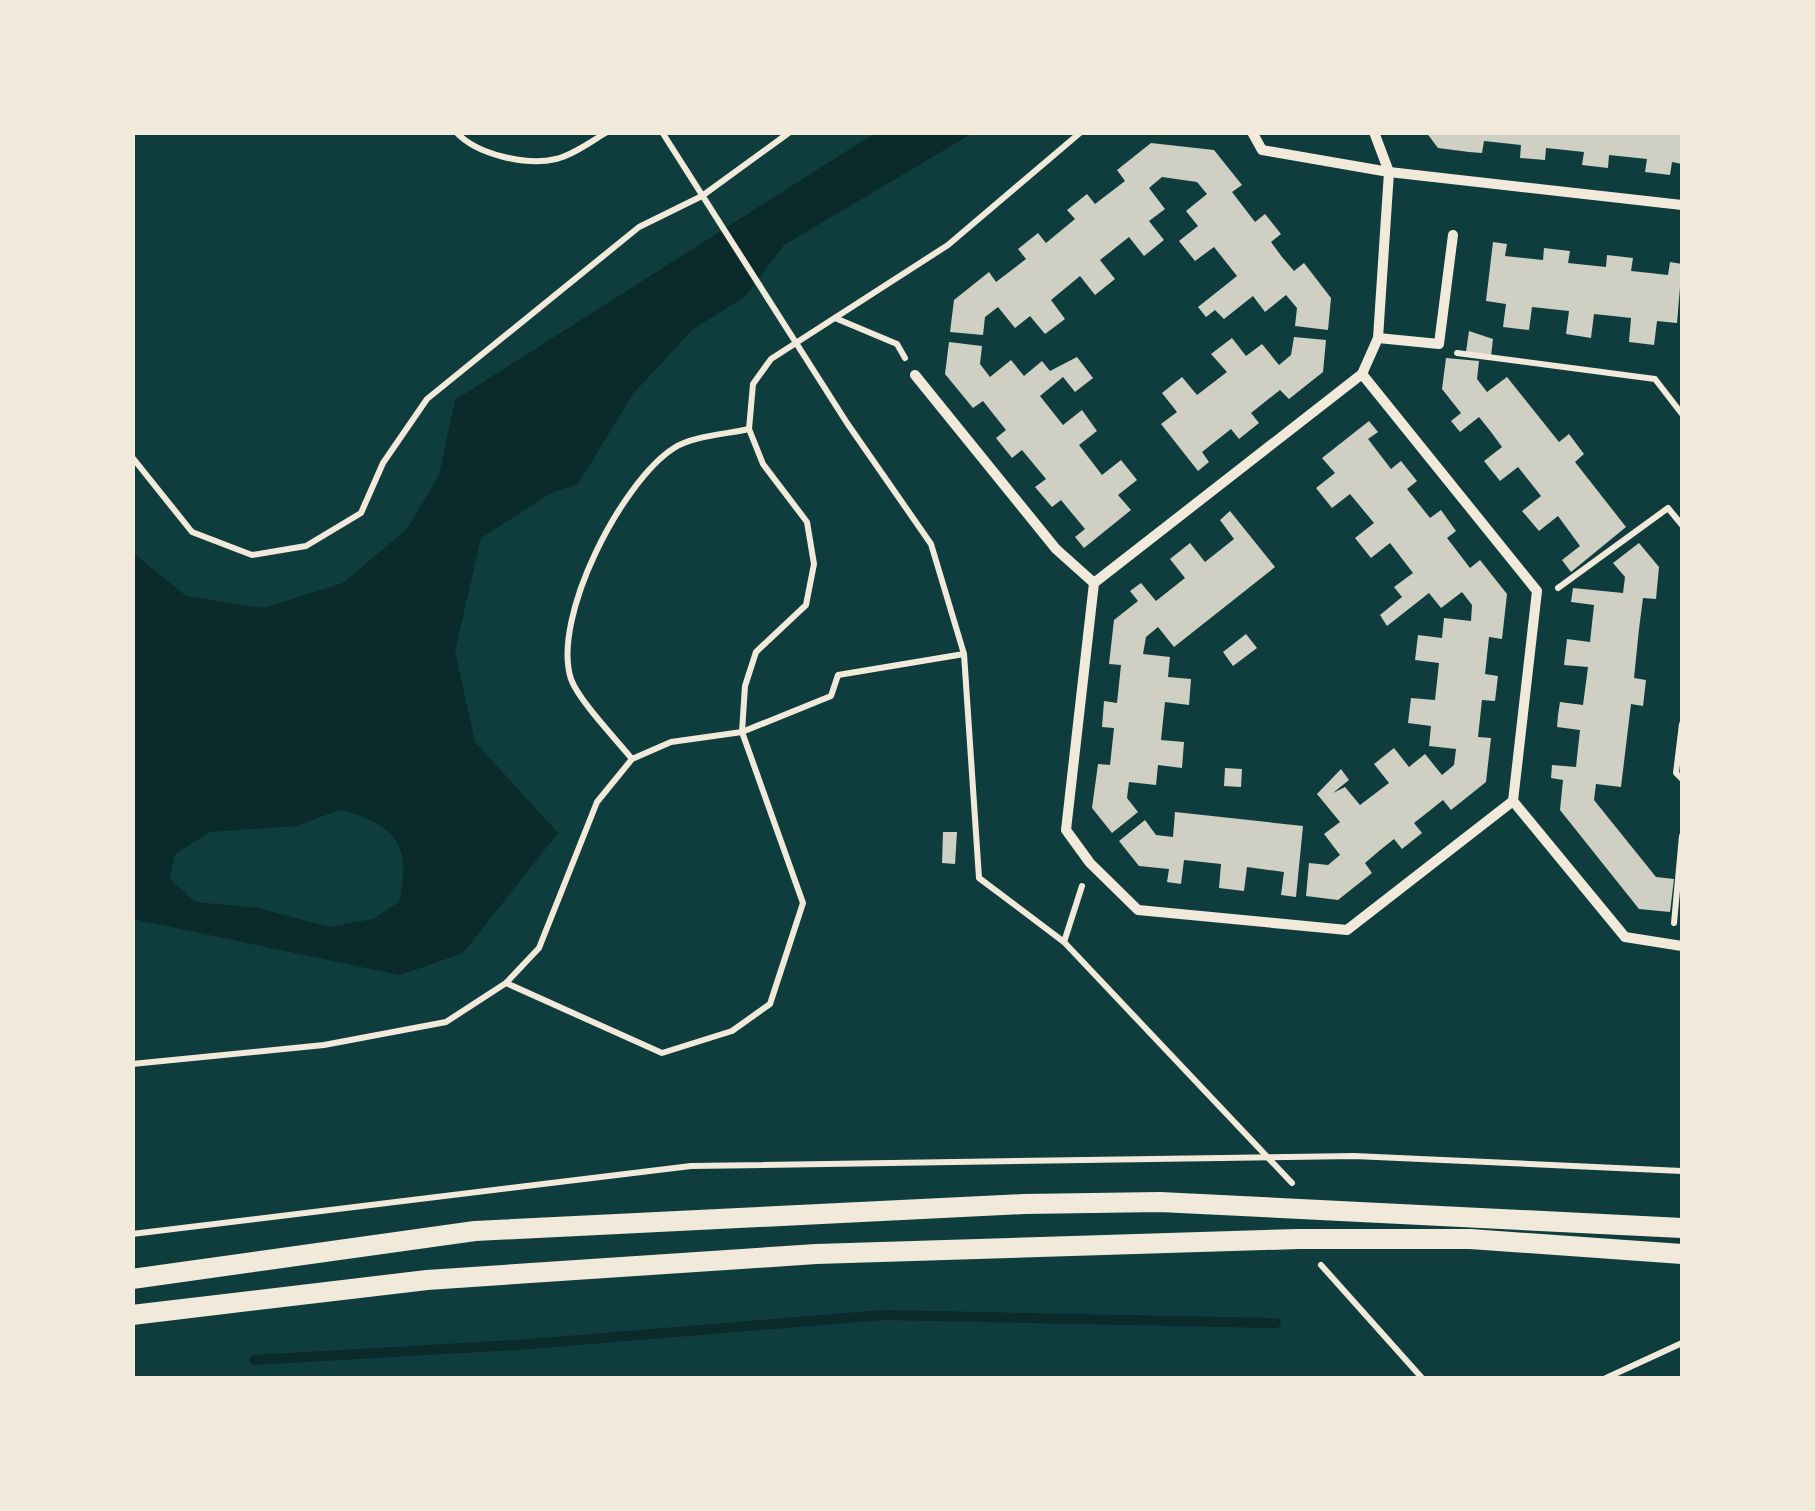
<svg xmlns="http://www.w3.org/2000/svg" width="1815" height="1511" viewBox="0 0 1815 1511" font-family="'Noto Serif',serif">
<rect width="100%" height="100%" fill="#0f3d3e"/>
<path fill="#0a2a2b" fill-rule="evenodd" d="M875 133H973L784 245 745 297 693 329 633 394 578 484 551 493 481 538 455 651 475 742 558 833 463 953 400 975 133 919 132 552 186 596 263 608 343 583 407 529 439 475 455 400ZM340 810C396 824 412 845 399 902L373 919 329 927 258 908 195 902 170 879 175 854 210 832 296 826Z"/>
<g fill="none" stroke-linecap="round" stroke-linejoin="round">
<polyline stroke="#0a2a2b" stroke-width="10" points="254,1360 530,1344 883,1315 1276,1323"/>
</g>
<g fill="#cfcfc3">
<polygon points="1426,132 1682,132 1682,164 1672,162 1670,175 1645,172 1647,159 1609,155 1608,168 1582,165 1584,152 1546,148 1545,160 1520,158 1521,145 1484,141 1482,153 1469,152 1438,148"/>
<polygon points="1151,143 1214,150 1242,185 1232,192 1255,222 1265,214 1281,234 1271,242 1282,257 1294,271 1304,263 1331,298 1328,330 1295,326 1297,308 1286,295 1265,312 1253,296 1224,319 1215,310 1206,317 1198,307 1237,276 1214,247 1195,261 1179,241 1198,226 1186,211 1207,194 1197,182 1162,177 1149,188 1165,209 1149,221 1164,240 1144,256 1129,237 1100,260 1115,279 1095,295 1080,276 1051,300 1065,319 1045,334 1030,316 1015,328 998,307 985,317 983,335 950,332 954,300 989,272 996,282 1026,259 1018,249 1038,233 1046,243 1075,219 1067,210 1087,194 1095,204 1125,181 1117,170"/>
<polygon points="1493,242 1507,244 1505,256 1543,260 1544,248 1570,251 1568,263 1606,267 1607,255 1633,258 1631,271 1650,273 1668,275 1670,262 1682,264 1677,323 1657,321 1654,345 1629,342 1631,318 1613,316 1594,314 1591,338 1566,334 1569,311 1532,307 1529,330 1503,327 1506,304 1486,301"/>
<polygon points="1469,331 1493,339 1491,356 1466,352"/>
<polygon points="1294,337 1326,340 1323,372 1289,399 1280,390 1251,413 1259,423 1239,439 1231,429 1202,452 1209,462 1198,471 1161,424 1177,412 1162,393 1182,377 1197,395 1227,372 1211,354 1232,338 1246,356 1262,344 1279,365 1291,355"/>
<polygon points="949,342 982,346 980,364 990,377 1011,360 1024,376 1042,361 1050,371 1077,357 1093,378 1075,392 1063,377 1040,396 1063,425 1082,410 1097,431 1079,445 1102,475 1121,460 1137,480 1118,495 1131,510 1084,548 1075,537 1085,529 1061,500 1052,507 1035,487 1046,479 1022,450 1012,458 996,438 1006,430 983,401 973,408 945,374"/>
<polygon points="1446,358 1479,361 1477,379 1487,392 1507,377 1559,442 1569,434 1584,454 1575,462 1626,527 1571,572 1562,560 1580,546 1558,516 1539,531 1522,511 1541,496 1518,467 1500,481 1484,461 1502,447 1491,432 1479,417 1460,432 1451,421 1461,413 1442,389"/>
<polygon points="1369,421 1378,432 1368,439 1391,469 1401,461 1417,481 1407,489 1430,518 1441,510 1456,531 1447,538 1470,568 1480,560 1507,594 1502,639 1489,637 1485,674 1498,676 1495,701 1482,700 1478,737 1491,738 1486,782 1451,810 1443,800 1428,812 1414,823 1422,833 1402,849 1394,839 1379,851 1365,863 1372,873 1338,900 1306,896 1309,863 1328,865 1340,855 1324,834 1340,822 1317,794 1341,769 1349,780 1333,793 1345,787 1360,805 1389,783 1374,764 1394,748 1409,767 1425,754 1442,775 1454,765 1456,749 1429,746 1431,726 1408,723 1411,698 1435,700 1439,663 1415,660 1418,635 1442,638 1444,618 1471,621 1472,605 1462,592 1441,608 1429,593 1387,626 1380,615 1402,597 1394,587 1413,573 1390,543 1371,558 1355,538 1374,523 1350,494 1332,508 1316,488 1335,473 1322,458"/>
<polygon points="1230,511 1275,567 1174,647 1158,627 1146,637 1143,654 1170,657 1168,677 1191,679 1189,705 1165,702 1161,740 1184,742 1182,768 1158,765 1156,785 1129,782 1127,798 1138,812 1112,833 1092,808 1098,764 1110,765 1114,728 1102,727 1104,701 1117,703 1121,665 1109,664 1114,620 1138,601 1130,591 1141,583 1156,601 1185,578 1170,559 1190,543 1205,562 1234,539 1220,520"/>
<polygon points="1639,543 1659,567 1656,599 1643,598 1639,629 1634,678 1646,680 1643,706 1631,704 1621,787 1596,784 1594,800 1656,877 1674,879 1670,912 1639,909 1560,810 1563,780 1551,778 1552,765 1576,767 1580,730 1557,727 1558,715 1560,702 1583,705 1588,667 1564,665 1567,639 1590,642 1594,605 1571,602 1573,588 1623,593 1625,577 1613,563"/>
<polygon points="1246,634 1257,648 1233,666 1223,652"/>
<polygon points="1225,768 1242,769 1241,787 1224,786"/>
<polygon points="1175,812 1303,826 1296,897 1281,895 1284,872 1247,867 1244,891 1219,888 1221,864 1184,860 1181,884 1167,882 1169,869 1139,866 1119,841 1145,820 1156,835 1173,837"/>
<polygon points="943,832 957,832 955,864 942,863"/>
</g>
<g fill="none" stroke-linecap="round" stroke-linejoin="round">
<g stroke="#f1e9da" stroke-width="6">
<path d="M456 132C477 155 527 166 556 159 573 155 592 141 607 132"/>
<polyline points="662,132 847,423 931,544 964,654 979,878 1064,942 1292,1183"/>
<polyline points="835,318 897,344 905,358"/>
<polyline points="1457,353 1655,379 1682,414"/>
<polyline points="132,457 192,532 252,555 306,546 361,513 383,463 427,399 639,227 702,196 790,132"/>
<polyline points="1558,588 1668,508 1682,525"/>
<polyline points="1682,724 1676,773 1682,779"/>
<path d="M632 759C616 739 579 701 571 679 551 618 622 481 674 448 692 436 727 434 749 429"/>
<polyline points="1674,923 1682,836"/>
<polyline points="1064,942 1082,886"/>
<polyline points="506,983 539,948 597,802 632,759 671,742 742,732 831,696 838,675 964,654"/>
<polyline points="132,1064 324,1045 446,1022 506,983 662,1053 732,1031 770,1004 803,903 742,732 745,686 756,652 806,605 814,564 807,522 763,464 749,429 753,384 771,359 948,245 1081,132"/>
<polyline points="132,1234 691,1166 1354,1156 1682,1171"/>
<polyline points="1321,1265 1422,1378"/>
<polyline points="1606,1378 1682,1343"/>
</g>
<g stroke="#f1e9da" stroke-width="10">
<polyline points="1252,132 1262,150 1389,172 1682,205"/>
<polyline points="1374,132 1389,172 1378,338 1362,374 1537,591 1513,801 1625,937 1682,946"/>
<polyline points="1378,338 1439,344 1453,235"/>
<polyline points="1362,374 1094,583 1066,830 1090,863 1138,910 1347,930 1513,801"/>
<polyline points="915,375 1056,549 1094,583"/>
</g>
<g stroke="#f1e9da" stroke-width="20">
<polyline points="132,1279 475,1231 1024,1204 1160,1202 1682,1228"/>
<polyline points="132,1315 427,1280 816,1254 1298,1239 1470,1239 1682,1254"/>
</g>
</g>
<rect width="1815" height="1511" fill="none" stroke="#f1e9da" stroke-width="270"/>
</svg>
